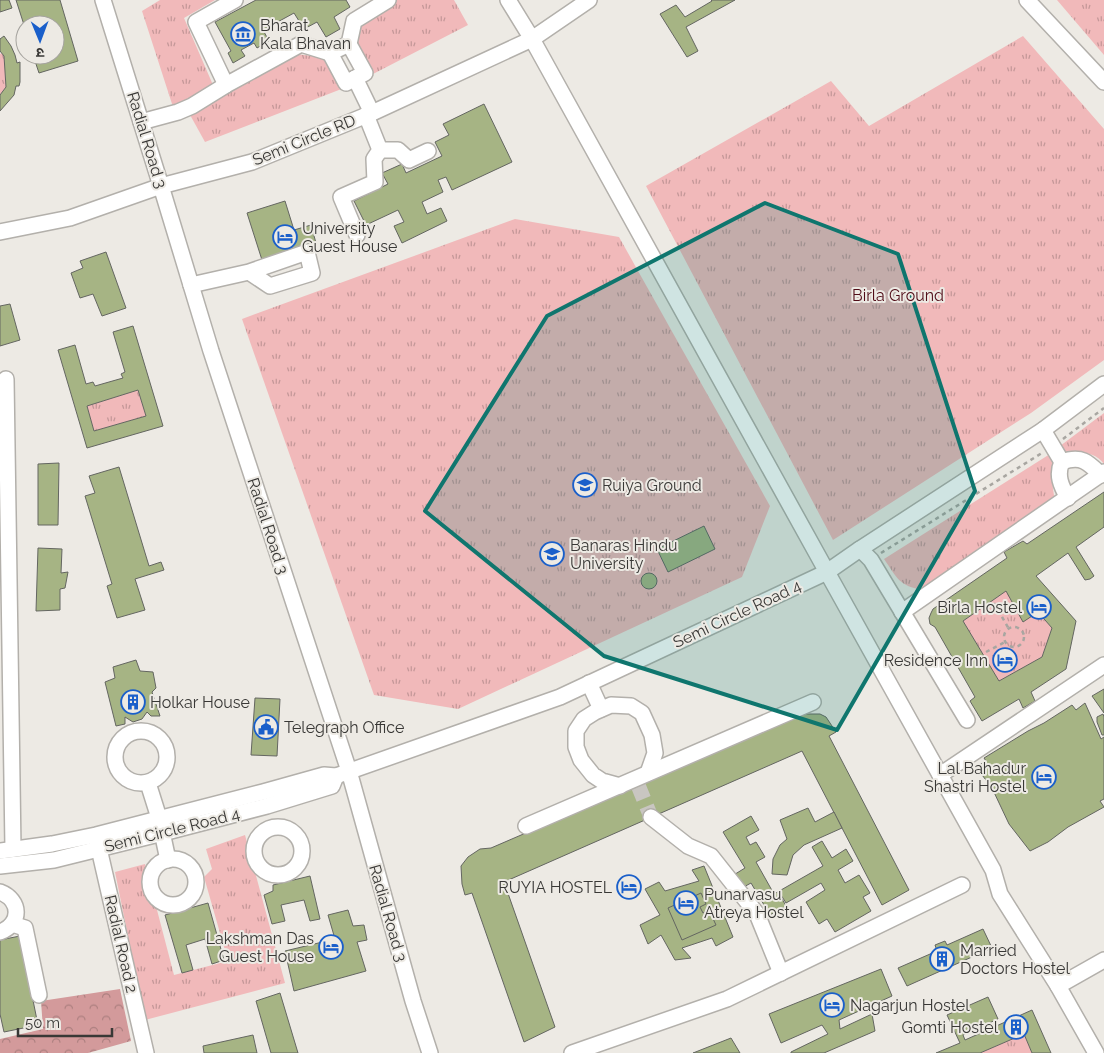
<svg xmlns="http://www.w3.org/2000/svg" width="1104" height="1053" viewBox="0 0 1104 1053" font-family="Raleway,'Noto Sans Devanagari',sans-serif">
<defs>
<pattern id="grass-tufts" width="24" height="20" patternUnits="userSpaceOnUse" patternTransform="scale(1.25)"><rect width="24" height="20" fill="#f1b9ba"/><path d="M3 7l-1-3M5 7V3M7 7l1-3M15 17l-1-3M17 17v-4M19 17l1-3" fill="none" stroke="#c49798"/></pattern>
<pattern id="forest-crowns" width="20" height="18" patternUnits="userSpaceOnUse" patternTransform="scale(1.25)"><rect width="20" height="18" fill="#d39a9b"/><path d="M2 6a3 3 0 1 1 6 0M12 15a3 3 0 1 1 6 0" fill="none" stroke="#ac7f7f"/></pattern>
</defs>
<rect width="100%" height="100%" fill="#edeae4"/>
<g fill="url(#grass-tufts)">
<polygon points="160,0 215,0 184,18 213,85 173,107 142,11"/>
<polygon points="396,0 454,0 468,25 373,74 353,43 362,21"/>
<polygon points="1057,0 1104,0 1104,55"/>
<polygon points="1023,36 1104,129 1104,360 1031,413 833,540 646,186 831,81 869,126"/>
<polygon points="2,53 4,56 6,87 0,95 0,54"/>
<polygon points="296,54 328,58 344,88 205,142 189,113"/>
<polygon points="515,219 619,237 770,506 742,577 458,709 374,695 242,319"/>
<polygon points="138,390 146,416 94,431 87,406"/>
<path d="M1104 413V464C1095 452 1080 451 1067 454L1060 446Z"/>
<path d="M1050 454 1055 461C1051 475 1052 486 1055 500L923 590C899 586 897 578 884 559Z"/>
<polygon points="1006,591 1023,621 1038,612 1052,628 1042,657 999,681 963,621"/>
<polygon points="245,835 285,983 145,1020 115,872 145,864 174,975 228,961 204,877 212,869 206,849"/>
<polygon points="1024,1034 1032,1053 980,1053"/>
</g>
<polygon fill="url(#forest-crowns)" points="120,989 131,1041 88,1053 0,1053 0,1039 43,1029 41,1001"/>
<g fill="#a6b484" stroke="#646661" fill-rule="evenodd">
<polygon points="0,0 9,0 12,8 0,12"/>
<polygon points="16,0 60,0 78,61 39,73 33,55 55,55 55,25 25,25 25,28"/>
<polygon points="256,0 346,0 350,7 334,17 340,29 326,37 317,22 304,29 294,13 263,30 269,41 257,48 254,43 241,50 245,56 233,63 228,53 231,51 215,22"/>
<polygon points="711,0 735,0 686,27 698,51 687,57 660,14 676,5 685,17 712,1"/>
<polygon points="4,36 11,46 15,55 17,63 20,62 20,82 19,86 16,86 14,95 0,111 0,95 6,87 4,56 0,51 0,39"/>
<polygon points="484,104 512,162 452,190 446,177 438,180 443,192 422,202 427,214 441,208 447,221 402,243 394,226 404,222 398,210 366,225 354,201 388,184 382,173 402,164 406,173 442,156 435,142 449,135 443,124"/>
<polygon points="285,201 294,230 311,225 316,243 262,260 247,213"/>
<polygon points="106,252 126,308 102,316 93,294 80,298 71,273 83,268 80,261"/>
<polygon points="10,304 20,340 0,346 0,306"/>
<path d="M133 326 163 426 87 448 58 350 75 345 86 384 93 382 95 386 123 378 121 374 125 372 113 332ZM138 390 146 416 94 431 87 406Z"/>
<polygon points="59,463 58,525 38,525 38,464"/>
<polygon points="119,467 149,566 161,562 164,570 135,579 145,610 117,618 107,586 112,584 85,496 95,493 89,476"/>
<path d="M1104 492V527L1076 547 1094 576 1090 579 1085 580 1068 553 1036 576 1076 621 1066 669 1031 692 1035 701 1023 708 1019 699 982 721 970 701 975 697 935 627 930 624 929 618 931 613 933 609 1007 558 1004 552 1023 541 1027 544ZM1006 591 1023 622 1038 612 1052 628 1042 657 999 681 963 621Z"/>
<polygon points="704,526 715,549 668,572 657,549"/>
<polygon points="38,548 62,549 61,573 68,572 65,588 60,589 60,610 36,611"/>
<circle cx="649" cy="581" r="8"/>
<polygon points="136,660 140,671 153,672 156,688 152,692 160,716 151,716 147,712 142,719 133,722 125,717 125,724 116,726 105,682 115,678 113,667"/>
<polygon points="1104,689 1104,713 1092,696"/>
<polygon points="255,698 280,699 277,756 251,755"/>
<polygon points="1085,703 1101,739 1104,737 1104,799 1100,801 1104,807 1068,827 1048,842 1030,851 1009,824 992,788 976,767 986,761 984,758 1028,731 1044,723 1072,705 1076,710"/>
<polygon points="802,714 820,714 826,717 836,732 829,736 909,890 882,905 802,751 504,882 555,1027 524,1042 472,893 465,895 462,884 461,866 468,857 480,849 491,848"/>
<polygon points="1103,714 1104,717 1104,735 1102,735 1097,722 1097,717"/>
<polygon points="808,808 815,822 834,812 842,828 804,845 793,855 787,875 772,874 773,859 780,845 787,839 780,820"/>
<polygon points="751,816 759,830 746,837 750,845 756,842 765,857 756,862 774,894 823,866 812,847 822,841 832,858 846,849 853,861 838,870 845,883 859,875 870,893 863,897 871,911 835,932 827,919 819,924 806,902 825,890 821,883 786,903 781,895 780,895 786,906 770,915 751,883 740,889 732,876 745,868 723,832"/>
<polygon points="704,866 733,937 716,946 712,938 682,948 691,958 675,960 661,935 648,944 640,925 660,915 645,889 659,882 665,891 699,881 692,870"/>
<polygon points="310,876 320,919 310,921 304,900 281,905 285,921 272,924 264,895 273,891 273,885"/>
<polygon points="701,893 706,904 700,907 703,913 709,910 716,925 682,940 668,908"/>
<polygon points="208,903 224,960 212,964 205,939 186,945 193,970 182,973 165,915"/>
<polygon points="348,910 353,926 364,925 367,940 357,942 366,971 294,991 285,951 335,939 328,915"/>
<polygon points="983,929 992,948 907,986 898,968 937,951 935,945 945,941 947,945"/>
<polygon points="20,936 38,1025 4,1032 0,1014 0,940"/>
<polygon points="881,969 892,996 839,1020 840,1029 872,1014 875,1031 824,1053 791,1053 791,1052 828,1034 822,1025 781,1043 769,1014"/>
<polygon points="280,993 298,1053 271,1053 256,1001"/>
<polygon points="988,997 998,1019 963,1035 965,1040 1032,1010 1051,1053 1032,1053 1024,1034 980,1053 936,1053 960,1043 947,1015"/>
<polygon points="253,1035 257,1053 204,1053 203,1046"/>
<polygon points="731,1038 740,1053 693,1053"/>
</g>
<g fill="none" stroke-linecap="round" stroke-linejoin="round">
<polyline stroke="#c9c6c1" stroke-width="15" stroke-dasharray="15 8" stroke-linecap="butt" points="638,785 651,817"/>
<g stroke="#b3b0ab" stroke-width="18">
<g id="minor">
<polyline points="103,0 161,186 211,351 349,771 413,1001 430,1053"/>
<polyline points="235,0 196,22 226,85 301,44 330,53 349,44 354,21 388,0"/>
<polyline points="508,0 532,39 827,572 993,870 1000,894 1058,986 1096,1053"/>
<polyline points="1027,0 1104,82"/>
<polyline points="330,53 346,83 365,73 349,44"/>
<polyline points="355,78 372,113"/>
<polyline points="141,122 178,112 192,106 226,85"/>
<polyline points="380,150 398,150 409,160 428,151"/>
<polyline points="0,232 70,218 161,186 252,162 372,113 532,39 589,0"/>
<polyline points="357,235 341,197 375,182 374,159 380,150 366,115"/>
<polyline points="191,285 249,272 307,252 312,273 270,286 249,272"/>
<polyline points="6,379 13,849"/>
<polyline points="1043,430 1062,462"/>
<path d="M1068 498C1061 486 1056 475 1062 462 1081 455 1088 462 1101 475"/>
<polyline points="860,549 871,560 967,720"/>
<polyline points="902,612 1104,472"/>
<polyline points="589,683 601,709"/>
<circle cx="141" cy="757" r="26"/>
<polyline points="940,775 1104,665"/>
<polyline points="148,783 159,818 168,860"/>
<polyline points="620,786 602,781 593,775 581,760 576,747 576,731 584,719 595,712 611,705 631,706 642,713 652,735 655,753 648,773"/>
<polyline points="651,817 688,846 711,856 757,914 781,973"/>
<polyline points="526,826 813,702"/>
<circle cx="278" cy="851" r="24"/>
<polyline points="97,840 146,1053"/>
<polyline points="0,851 52,844 96,835 263,792 324,775 336,776 560,697 827,572 860,549 1043,430 1104,384"/>
<circle cx="173" cy="882" r="23"/>
<polyline points="0,866 54,860 163,833 267,806 332,786 336,776"/>
<path d="M0 892C21 900 22 924 0 932"/>
<polyline points="12,924 25,928 39,995"/>
<polyline points="1058,986 1104,960"/>
<polyline points="572,1053 727,999 962,885"/>
</g>
</g>
<g stroke="#a8a6a1" stroke-width="2.5" stroke-dasharray="4 4" stroke-linecap="butt">
<polyline points="1063,439 1104,408"/>
<polyline points="881,553 1042,453"/>
<polyline points="994,603 1009,629"/>
<circle cx="1014" cy="637" r="10"/>
<polyline points="986,652 1005,642"/>
</g>
<use href="#minor" stroke="#fff" stroke-width="15"/>
</g>
<path fill="#0f766e" fill-opacity="0.2" stroke="#0f766e" stroke-width="4" stroke-linejoin="round" d="M765 203 898 254 975 491 837 730 604 656 425 511 547 316Z"/>
<defs>
<g id="museum-ring" transform="scale(1.25)"><circle r="9.5" fill="#edeae4" stroke="#1a5fca" stroke-width="1.5"/><path d="M0-6L6-3V-2H-6V-3ZM-5-1h2V3h-2ZM-1-1h2V3h-2ZM3-1h2V3H3ZM-6 4H6V6H-6Z" fill="#1a5fca"/></g>
<g id="hotel-ring" transform="scale(1.25)"><circle r="9.5" fill="#edeae4" stroke="#1a5fca" stroke-width="1.5"/><path d="M-6-4.5h1.5V1H6V5H4.5V3h-9V5H-6ZM-4 0a1.8 1.8 0 1 1 3.6 0ZM.5 0V-2.5h3Q6-2.5 6 0Z" fill="#1a5fca"/></g>
<g id="university-ring" transform="scale(1.25)"><circle r="9.5" fill="#edeae4" stroke="#1a5fca" stroke-width="1.5"/><path d="M0-5L7-2L0 1L-7-2ZM-4 1L0 2.5L4 1V4Q0 6-4 4Z" fill="#1a5fca"/></g>
<g id="building-ring" transform="scale(1.25)"><circle r="9.5" fill="#edeae4" stroke="#1a5fca" stroke-width="1.5"/><path d="M-4-6H4V6H1V3H-1V6H-4ZM-2.5-4.3h1.7v1.8h-1.7ZM.8-4.3h1.7v1.8H.8ZM-2.5-1h1.7V.8h-1.7ZM.8-1h1.7V.8H.8Z" fill="#1a5fca"/></g>
<g id="civic-ring" transform="scale(1.25)"><circle r="9.5" fill="#edeae4" stroke="#1a5fca" stroke-width="1.5"/><path d="M-.6-6.5H3V-4.5H.6V-3L4-1V1h2V6H-6V1h2V-1L-.6-3ZM-1.2 2.5V6h2.4V2.5Z" fill="#1a5fca"/></g>
</defs>
<g fill-rule="evenodd">
<use href="#museum-ring" x="243" y="34"/>
<use href="#hotel-ring" x="285" y="237"/>
<use href="#university-ring" x="585" y="485"/>
<use href="#university-ring" x="552" y="554"/>
<use href="#hotel-ring" x="1039" y="607"/>
<use href="#hotel-ring" x="1005" y="660"/>
<use href="#building-ring" x="133" y="702"/>
<use href="#civic-ring" x="266" y="727"/>
<use href="#hotel-ring" x="1044" y="777"/>
<use href="#hotel-ring" x="629" y="887"/>
<use href="#hotel-ring" x="686" y="903"/>
<use href="#hotel-ring" x="331" y="947"/>
<use href="#building-ring" x="942" y="959"/>
<use href="#hotel-ring" x="832" y="1005"/>
<use href="#building-ring" x="1016" y="1027"/>
</g>
<g text-anchor="middle" dominant-baseline="central" stroke-width="4" stroke-linejoin="round" paint-order="stroke">
<g font-size="16" fill="#393836" stroke="#edeae4" text-anchor="start">
<text x="260" y="25">Bharat<tspan x="260" dy="18">Kala Bhavan</tspan></text>
<text x="302" y="228">University<tspan x="302" dy="18">Guest House</tspan></text>
<text x="602" y="485">Ruiya Ground</text>
<text x="570" y="545">Banaras Hindu<tspan x="570" dy="18">University</tspan></text>
<text x="1022" y="607" text-anchor="end">Birla Hostel</text>
<text x="988" y="660" text-anchor="end">Residence Inn</text>
<text x="150" y="702">Holkar House</text>
<text x="284" y="727">Telegraph Office</text>
<text x="1026" y="768" text-anchor="end">Lal Bahadur<tspan x="1026" dy="18">Shastri Hostel</tspan></text>
<text x="612" y="887" text-anchor="end">RUYIA HOSTEL</text>
<text x="704" y="894">Punarvasu<tspan x="704" dy="18">Atreya Hostel</tspan></text>
<text x="314" y="938" text-anchor="end">Lakshman Das<tspan x="314" dy="18">Guest House</tspan></text>
<text x="960" y="950">Married<tspan x="960" dy="18">Doctors Hostel</tspan></text>
<text x="850" y="1005">Nagarjun Hostel</text>
<text x="998" y="1027" text-anchor="end">Gomti Hostel</text>
</g>
<g font-size="16" fill="#393836" stroke="#edeae4">
<text transform="translate(147 140) rotate(73)">Radial Road 3</text>
<text transform="translate(304 140) rotate(-22)">Semi Circle RD</text>
<text transform="translate(268 526) rotate(72)">Radial Road 3</text>
<text transform="translate(737 614) rotate(-25)">Semi Circle Road 4</text>
<text transform="translate(172 830) rotate(-14)">Semi Circle Road 4</text>
<text transform="translate(388 913) rotate(74)">Radial Road 3</text>
<text transform="translate(121 944) rotate(77)">Radial Road 2</text>
</g>
<g font-size="16" fill="#500c17" stroke="#edeae4">
<text x="898" y="295">Birla Ground</text>
</g>
</g>
<g transform="translate(40 40) rotate(179)"><circle r="24" fill="#edeae4" stroke="#a5a39e"/>
<path d="M0-4L9 19L0 12L-9 19Z" fill="#1a5fca"/>
<text y="-8" font-size="14" font-weight="bold" text-anchor="middle" fill="#393836">उ</text>
</g>
<path d="M18 1028v8h94v-8" fill="none" stroke="#393836" stroke-width="2.5"/>
<text x="25" y="1028" font-size="15" fill="#393836" stroke="#edeae4" stroke-width="4" paint-order="stroke">50 m</text>
</svg>
